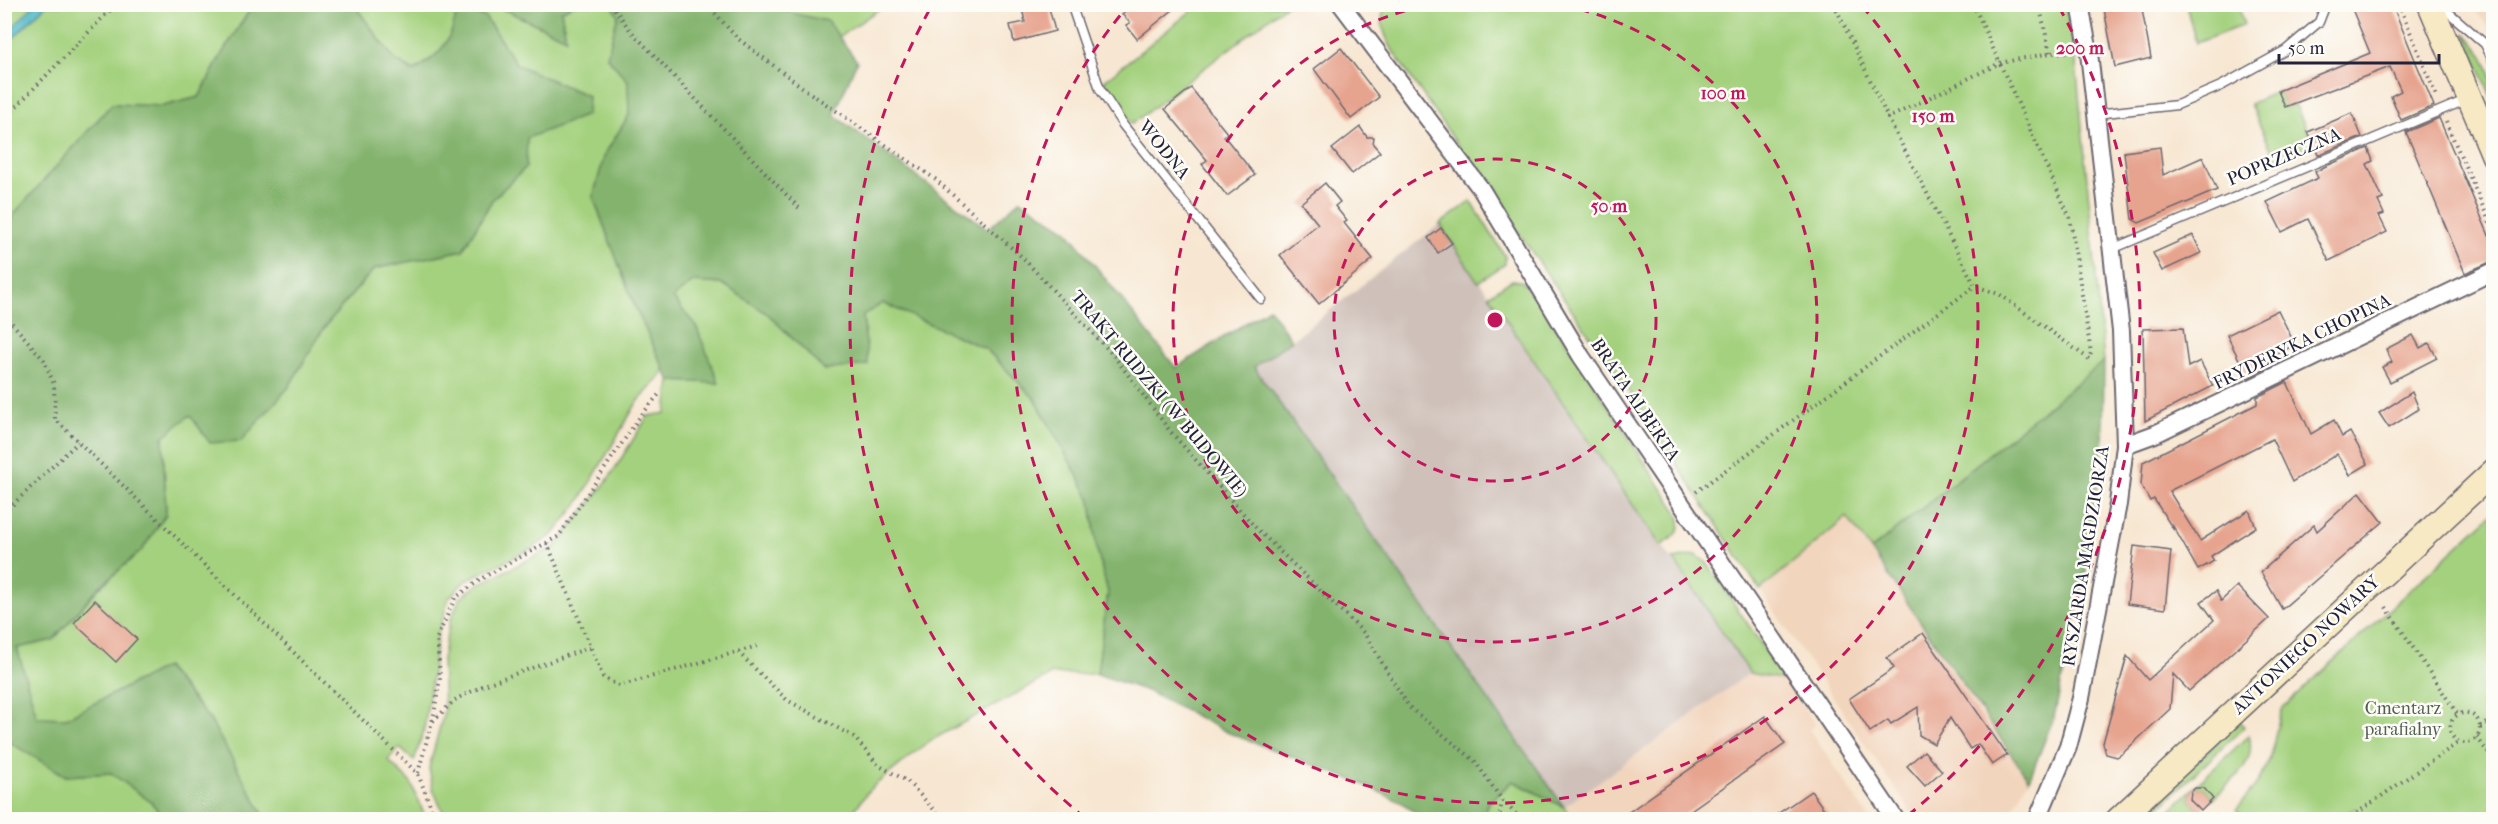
<svg xmlns="http://www.w3.org/2000/svg" width="2498" height="824" viewBox="0 0 2498 824" font-family="'IM FELL French Canon',serif">
<rect width="100%" height="100%" fill="#fdfcf7"/>
<filter id="ink" filterUnits="userSpaceOnUse"><feTurbulence type="fractalNoise" baseFrequency=".0167" numOctaves="2"/><feDisplacementMap in="SourceGraphic" scale="12" xChannelSelector="R" yChannelSelector="G"/><feConvolveMatrix kernelMatrix="1 2 1 2 8 2 1 2 1" color-interpolation-filters="sRGB"/></filter>
<filter id="wash" filterUnits="userSpaceOnUse"><feTurbulence type="fractalNoise" baseFrequency=".008" numOctaves="4" result="noise"/><feDisplacementMap in="SourceGraphic" scale="24" xChannelSelector="R" yChannelSelector="G"/><feGaussianBlur stdDeviation="1.35" result="paint"/><feColorMatrix in="noise" values="0 0 0 0 0 0 0 0 0 0 0 0 0 0 0 0 0 1.4 0 .05"/><feComposite in="paint" operator="in"/></filter>
<g filter="url(#wash)">
<rect width="100%" height="100%" fill="#f7e7d2"/>
<g fill="#f2d5bd">
<polygon points="2470,5 2493,5 2493,34 2488,27"/>
<polygon points="1846,516 2029,780 2007,819 1916,819 1760,590"/>
<polygon points="1750,673 1785,680 1816,725 1809,729 1870,819 1572,820 1564,807"/>
</g>
<polygon fill="#cfc1ba" points="1440,224 1750,673 1564,807 1254,367 1292,340"/>
<g fill="#a4d17e" stroke="#637a5c" stroke-width="1.5">
<path d="M1387 4 2065 5 2075 52 2104 361 1871 550 1847 517 1760 590 1631 395 1394 53C1386 38 1376 20 1387 4Z"/>
<polygon points="7,5 35,5 5,35 5,7"/>
<polygon points="46,5 253,5 223,52 199,97 163,106 112,104 5,224 5,46"/>
<polygon points="354,5 494,5 566,38 561,11 572,5 612,5 618,14 607,57 628,81 629,115 605,154 593,197 635,307 665,371 636,404 579,502 553,535 533,548 466,580 449,598 438,633 424,730 414,761 400,748 388,760 411,783 426,819 266,819 210,720 166,667 66,718 36,717 17,648 53,640 99,588 142,550 166,514 163,437 190,414 288,388 325,326 374,269 463,250 492,200 526,167 526,138 588,96 517,65 485,17 454,29 439,54 414,71 395,60"/>
<polygon points="885,5 839,37 827,21 756,6"/>
<polygon points="1194,5 1286,5 1132,124 1104,81 1196,7"/>
<polygon points="2186,5 2239,5 2244,25 2196,43"/>
<path d="M2465 33C2485 54 2494 72 2493 101Z"/>
<polygon points="2278,91 2285,107 2295,104 2314,146 2277,162 2250,104"/>
<polygon points="1471,201 1505,256 1505,264 1478,282 1440,224"/>
<path d="M1512 280 1521 281 1536 296 1678 513C1685 532 1675 535 1661 546L1489 295Z"/>
<polygon points="693,282 723,284 769,315 824,370 863,315 883,303 986,349 1035,399 1091,500 1097,550 1108,592 1097,674 1052,674 928,742 869,790 848,819 446,819 433,789 429,768 444,711 442,659 450,621 460,598 477,585 556,546 607,481 648,416 666,413 670,381 718,383 696,326 672,298"/>
<path d="M2493 513V819H2356L2361 816 2356 808 2338 819H2246L2236 810C2250 793 2262 779 2270 758 2276 741 2275 723 2284 707Z"/>
<polygon points="1696,555 1707,563 1785,680 1750,673 1673,559"/>
<polygon points="2240,721 2244,727 2147,819 2135,820"/>
<polygon points="4,735 9,742 66,776 111,773 151,802 165,819 5,819"/>
<path d="M2249 735C2257 764 2232 780 2213 799L2204 788H2195L2191 792 2190 800 2201 811 2192 819 2160 820Z"/>
<polygon points="1513,781 1564,807 1572,819 1483,820 1487,804"/>
</g>
<g fill="#83b36d" stroke="#526a54" stroke-width="1.5">
<path d="M253 5H354L395 60 414 71C441 54 452 42 457 9L485 17 517 65 588 96 587 115 527 138 526 167 492 200 463 250 374 269 325 326 288 388 241 441 210 443 190 415 163 437 166 514 142 550 98 588 53 640 17 648 37 717 66 718 165 667 210 720 266 819H165L151 802 111 773 66 776 9 742 5 735V224L112 104 163 106 199 97 223 52Z"/>
<polygon points="494,5 572,5 561,11 566,38"/>
<polygon points="612,5 756,5 827,21 857,61 834,115 988,229 1020,200 1067,230 1176,368 1269,308 1292,340 1254,367 1564,807 1513,781 1487,804 1483,819 1424,819 1401,802 1358,782 1229,733 1147,691 1097,674 1108,592 1097,550 1091,500 1035,399 986,349 883,303 863,315 868,365 824,370 769,315 723,284 693,282 673,298 696,326 719,383 670,381 635,307 593,197 605,154 629,115 628,81 607,57 618,15"/>
<polygon points="2104,361 2103,445 2088,561 2054,717 2029,780 1871,550"/>
</g>
<polygon fill="#49b6c4" stroke="#366c80" stroke-width="1.5" points="35,4 46,5 5,46 5,35"/>
<g id="blocks">
<g fill="#e6a38d">
<polygon points="1021,4 1048,4 1055,31 1014,42 1010,25 1025,22"/>
<polygon points="1134,4 1180,4 1137,39 1126,25 1130,23 1122,14"/>
<polygon points="2103,4 2141,4 2151,58 2115,67"/>
<polygon points="2350,4 2392,4 2434,106 2401,120 2391,96 2401,91 2390,67 2285,107 2278,91 2370,53"/>
<polygon points="1341,48 1379,97 1351,119 1314,69"/>
<polygon points="1191,88 1227,133 1224,136 1255,175 1227,196 1202,164 1207,160 1165,109"/>
<polygon points="2352,113 2362,137 2318,155 2308,132"/>
<polygon points="2439,118 2493,245 2493,261 2465,273 2406,132"/>
<polygon points="1360,127 1367,137 1374,137 1373,144 1380,152 1352,174 1332,149"/>
<polygon points="2160,147 2163,175 2203,157 2217,190 2139,223 2132,219 2124,152"/>
<polygon points="2368,148 2373,161 2367,164 2383,199 2378,201 2384,214 2379,216 2387,232 2329,261 2308,219 2282,232 2267,202 2318,178 2315,172 2324,167"/>
<polygon points="1325,183 1340,202 1335,206 1347,221 1344,223 1373,259 1319,304 1280,255 1318,224 1301,203"/>
<polygon points="1441,228 1452,243 1438,253 1428,238"/>
<polygon points="2193,235 2201,253 2162,271 2153,253"/>
<polygon points="2278,310 2295,345 2274,355 2278,363 2248,378 2227,335"/>
<polygon points="2183,328 2188,367 2200,361 2213,386 2145,421 2143,329"/>
<polygon points="2413,335 2420,348 2429,343 2437,358 2390,382 2382,367 2392,362 2386,349"/>
<polygon points="2287,382 2311,434 2334,420 2342,437 2350,432 2368,464 2350,475 2337,454 2292,482 2272,439 2169,491 2200,541 2249,510 2256,527 2211,556 2214,561 2198,570 2173,526 2173,529 2154,499 2150,501 2141,485 2143,462 2257,404 2257,397"/>
<polygon points="2412,392 2419,409 2389,428 2379,413"/>
<polygon points="2360,492 2383,522 2282,609 2261,572 2314,525 2317,531"/>
<polygon points="2134,546 2171,551 2165,609 2127,604"/>
<polygon points="2237,586 2269,619 2189,691 2173,674 2170,709 2123,753 2117,757 2106,754 2103,743 2127,656 2148,680 2214,620 2201,602 2216,591 2221,601"/>
<polygon points="95,600 137,639 116,662 74,623"/>
<polygon points="1923,633 2007,755 1992,765 1978,744 1970,749 1950,718 1934,744 1919,735 1918,707 1891,724 1888,720 1870,732 1849,699 1894,668 1887,658"/>
<polygon points="1765,716 1785,744 1678,819 1619,819"/>
<polygon points="1924,751 1942,771 1925,786 1907,766"/>
<polygon points="2195,788 2204,788 2213,799 2201,811 2190,800 2191,792"/>
<polygon points="1811,791 1831,819 1770,819"/>
</g>
</g>
</g>
<g filter="url(#ink)">
<use href="#blocks" fill-opacity="0" stroke="#6d6770" stroke-width="1.5"/>
<g fill="none" stroke-linecap="round" stroke-linejoin="round">
<g stroke="#6d6770" stroke-width="11">
<g id="lane">
<polyline points="1071,4 1100,89 1123,125 1261,299"/>
<polyline points="2439,4 2485,44 2494,63"/>
<polyline points="2096,114 2177,105 2221,86 2286,50 2319,22 2326,4"/>
<polyline points="2112,249 2468,99"/>
</g>
</g>
<g stroke="#6d6770" stroke-width="20">
<g id="street">
<polyline points="1341,4 1481,189 1581,356 1896,820"/>
<polyline points="2125,445 2155,434 2494,271"/>
<polyline points="2037,820 2068,747 2081,698 2118,504 2125,445 2121,331 2089,53 2080,4"/>
</g>
</g>
<g stroke="#6d6770" stroke-width="27">
<g id="secondary">
<polyline points="2430,4 2494,156"/>
<polyline points="2118,820 2494,471"/>
</g>
</g>
<g stroke="#6d6770" stroke-width="4" stroke-dasharray="1.5 4.5" stroke-linecap="butt">
<polyline points="611,4 630,30 799,208"/>
<polyline points="707,4 737,38 810,93 935,179 1023,258 1114,356 1170,431 1256,528 1364,633 1409,707 1474,760 1502,800 1522,820"/>
<polyline points="1834,4 1888,118"/>
<polyline points="1973,4 2070,218 2091,353 2089,359 1999,294 1975,286 1888,118 2000,63 2050,53 2072,52"/>
<polyline points="2039,4 2050,53"/>
<polyline points="2399,4 2437,98"/>
<polyline points="4,119 116,4"/>
<polyline points="2446,122 2494,232"/>
<polyline points="4,314 44,360 54,384 55,419 418,774 436,820"/>
<polyline points="1696,492 1975,286"/>
<polyline points="4,513 78,442"/>
<polyline points="547,543 603,677 619,686 761,645"/>
<polyline points="2386,607 2458,715"/>
<polyline points="738,652 787,700 854,737 878,765 907,781 944,820"/>
<circle cx="2465" cy="728" r="15"/>
<polyline points="433,721 456,699 489,683 591,647"/>
<polyline points="2480,727 2494,718"/>
<polyline points="2477,737 2494,761"/>
<polyline points="418,773 434,714 440,678 437,638 455,598 484,577 559,536 639,418 660,393"/>
<polyline points="997,820 1000,820"/>
<polyline points="1499,820 1502,800"/>
<polyline points="2347,820 2459,742"/>
</g>
<use href="#lane" stroke="#fff" stroke-width="8"/>
<use href="#street" stroke="#fff" stroke-width="16"/>
<use href="#secondary" stroke="#f6e9c3" stroke-width="24"/>
</g>
</g>
<g fill="none" stroke="#c2185b" stroke-width="3" stroke-dasharray="10 8">
<circle cx="1495" cy="320" r="161"/>
<path d="M1562 5A322 322 0 1 1 1428 5"/>
<path d="M1862 6A483 483 0 1 1 1128 6"/>
<path d="M1085 818A645 645 0 0 1 931 7M2059 7A645 645 0 0 1 1905 818"/>
</g>
<g text-anchor="middle" dominant-baseline="central" stroke-width="5" stroke-linejoin="round" paint-order="stroke">
<g font-size="18" fill="#22223b" stroke="#fdfcf7">
<text transform="translate(1164 150) rotate(51)">WODNA</text>
<text transform="translate(2284 157) rotate(-23)">POPRZECZNA</text>
<text transform="translate(2302 342) rotate(-26)">FRYDERYKA CHOPINA</text>
<text transform="translate(1159 394) rotate(50)">TRAKT RUDZKI (W BUDOWIE)</text>
<text transform="translate(1635 400) rotate(56)">BRATA ALBERTA</text>
<text transform="translate(2086 556) rotate(-81)">RYSZARDA MAGDZIORZA</text>
<text transform="translate(2306 645) rotate(-43)">ANTONIEGO NOWARY</text>
</g>
<g font-size="18" fill="#505f52" stroke="#fdfcf7">
<text x="2403" y="708">Cmentarz<tspan x="2403" dy="21">parafialny</tspan></text>
</g>
</g>
<circle cx="1495" cy="320" r="9" fill="#c2185b" stroke="#fdfcf7" stroke-width="3"/>
<g font-size="18" text-anchor="middle" font-weight="bold" fill="#c2185b" stroke="#fdfcf7" stroke-width="5" stroke-linejoin="round" paint-order="stroke">
<text x="2080" y="54">200 m</text>
<text x="1723" y="99">100 m</text>
<text x="1933" y="122">150 m</text>
<text x="1609" y="212">50 m</text>
</g>
<rect width="2498" height="824" fill="none" stroke="#fdfcf7" stroke-width="24"/>
<path d="M2279 54v9h160v-9" fill="none" stroke="#22223b" stroke-width="3"/>
<text x="2288" y="54" font-size="18" fill="#22223b" stroke="#fdfcf7" stroke-width="4.5" paint-order="stroke">50 m</text>
</svg>
